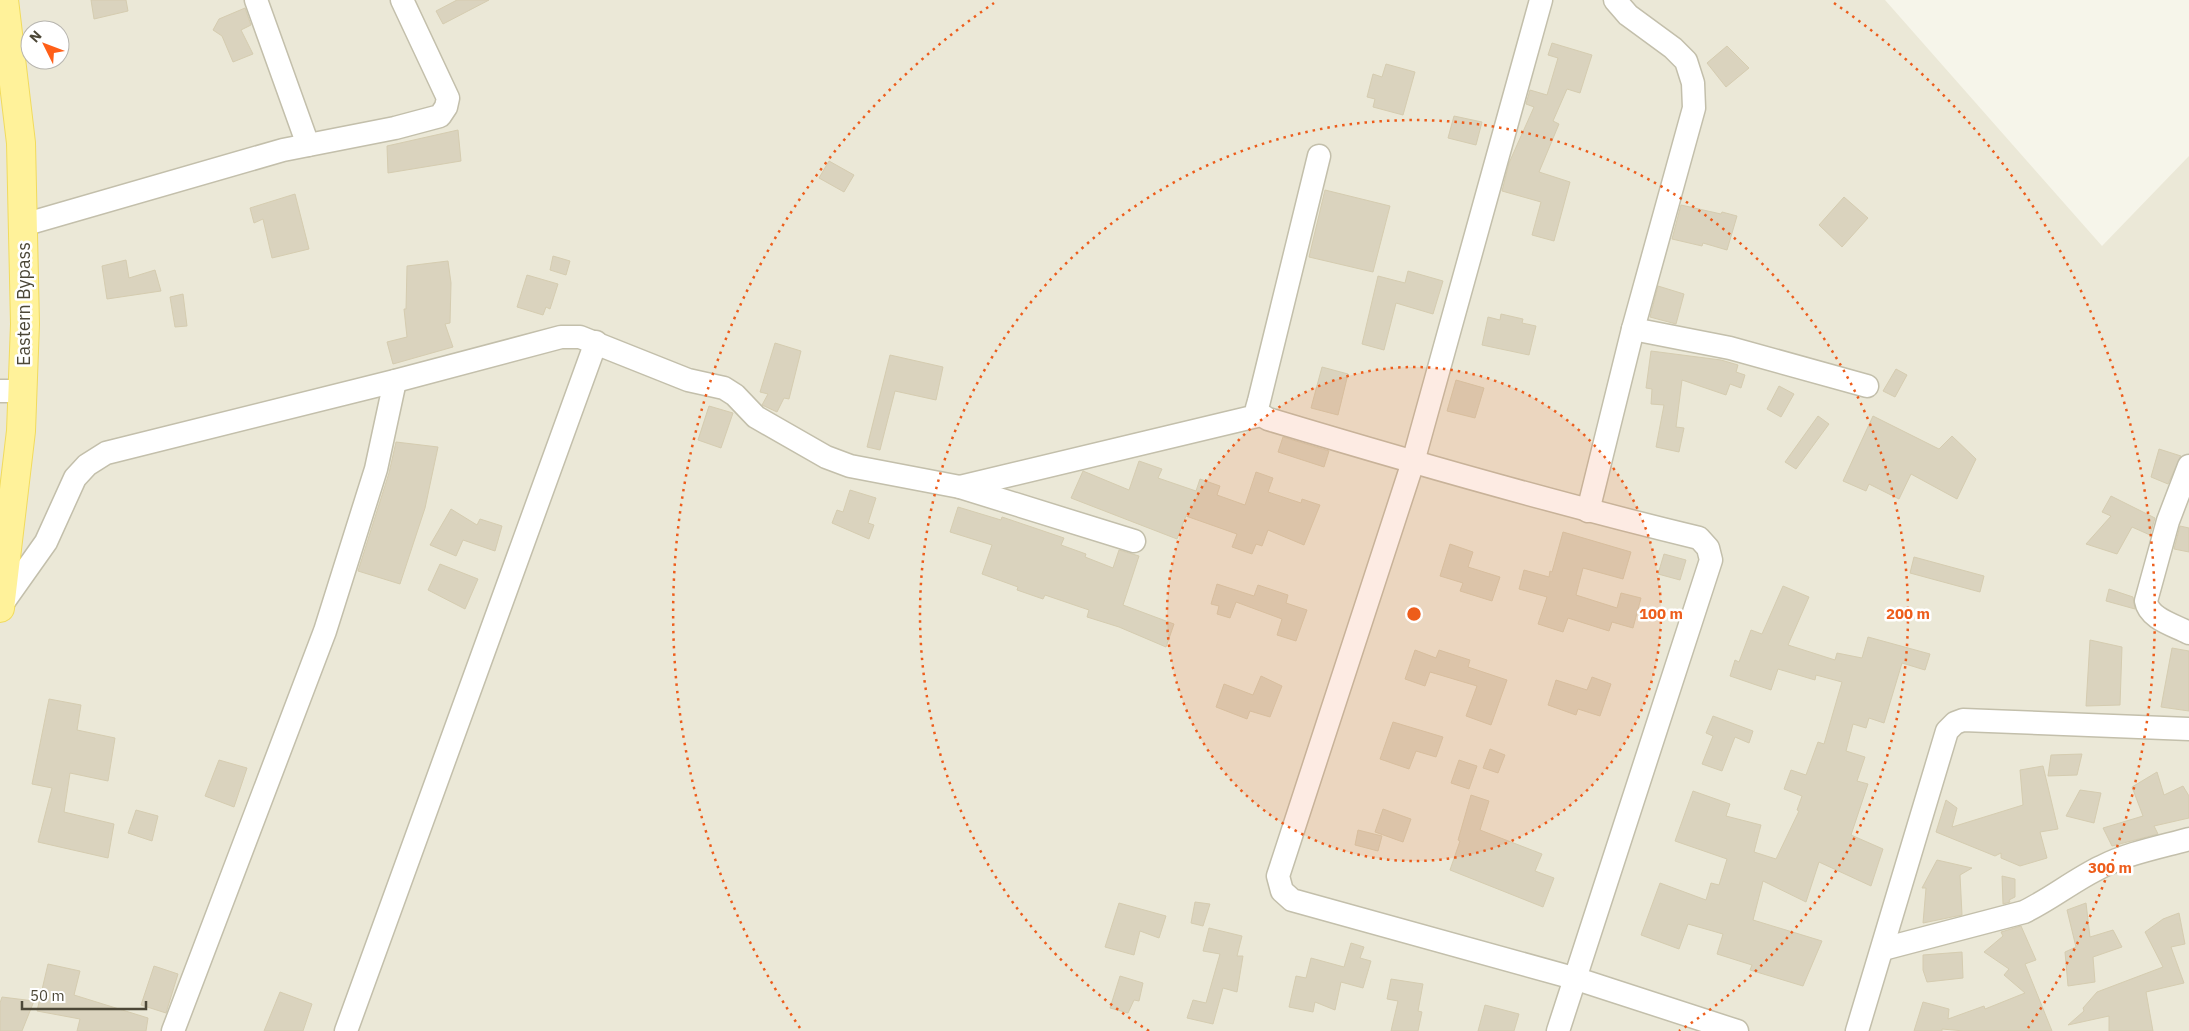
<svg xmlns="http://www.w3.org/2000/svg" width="2189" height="1031" viewBox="0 0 2189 1031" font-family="'IBM Plex Sans',sans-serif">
<rect width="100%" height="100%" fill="#f6f5ea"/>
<path fill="#ebe8d7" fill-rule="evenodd" d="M0 0H1885L2102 246 2189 156V1031H0ZM30 30H60V60H30Z"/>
<g fill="#dad3be" stroke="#d5ccb0">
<polygon points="91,0 126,0 128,11 94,19"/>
<polygon points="457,0 489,0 443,24 436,11"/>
<polygon points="245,8 251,25 241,30 253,54 233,62 222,36 213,30 219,19"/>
<polygon points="1552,43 1592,55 1580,93 1567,89 1553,121 1559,124 1539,172 1570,182 1554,241 1532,235 1541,202 1502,191 1509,163 1534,107 1526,104 1530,90 1547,95 1558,58 1548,55"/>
<polygon points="1727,46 1749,68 1726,87 1707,63"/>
<polygon points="1386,64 1415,72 1403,115 1373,107 1375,99 1367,97 1373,74 1382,77"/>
<polygon points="1454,116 1482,122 1476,145 1448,138"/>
<polygon points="458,130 461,161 388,173 387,146"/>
<polygon points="829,161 854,175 844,192 819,178"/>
<polygon points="1325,190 1390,206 1373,272 1309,257"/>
<polygon points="295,194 309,249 272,258 263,219 254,223 250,208"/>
<polygon points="1844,197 1868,218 1842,247 1819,225"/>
<polygon points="1681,205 1721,214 1722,212 1737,216 1727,250 1703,243 1702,246 1672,239"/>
<polygon points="553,256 570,261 566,275 550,270"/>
<polygon points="126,260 129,278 155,270 161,291 107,299 102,266"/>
<polygon points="448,261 451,283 450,323 445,324 453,347 393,364 387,342 407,337 404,309 406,309 407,266"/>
<polygon points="1408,271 1443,281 1433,314 1396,303 1384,350 1362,344 1378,276 1405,283"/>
<polygon points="527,275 558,284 550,309 546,307 543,315 517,307"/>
<polygon points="1658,286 1684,294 1676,324 1650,317"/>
<polygon points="183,294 187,326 175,327 170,297"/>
<polygon points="1501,314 1523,319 1522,323 1536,326 1529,355 1482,345 1488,317 1500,320"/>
<polygon points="775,343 801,351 789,399 784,398 777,412 762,405 768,394 760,392"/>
<polygon points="1651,351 1721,360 1738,365 1736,372 1745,375 1741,388 1730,384 1726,395 1682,380 1676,427 1684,428 1679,452 1656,447 1664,405 1651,404 1652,389 1646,388"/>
<polygon points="890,355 943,367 936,400 895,391 880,450 867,447"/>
<polygon points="1322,367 1348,374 1338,415 1311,408"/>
<polygon points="1896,369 1907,375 1895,397 1883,391"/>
<polygon points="1456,380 1484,388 1475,418 1447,411"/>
<polygon points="1779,386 1794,394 1781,417 1767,409"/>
<polygon points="709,406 733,413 721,448 698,440"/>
<polygon points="1818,416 1829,424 1796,469 1785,462"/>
<polygon points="1873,416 1939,449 1952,436 1976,459 1957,499 1911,474 1899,499 1869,484 1866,491 1843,481"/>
<polygon points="1283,437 1329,451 1324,467 1278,452"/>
<polygon points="396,442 438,447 425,508 400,584 358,571 389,473"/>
<polygon points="2159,449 2181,456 2168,484 2151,477"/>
<polygon points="1139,461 1162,469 1158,478 1196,491 1200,479 1220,486 1217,495 1245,505 1256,472 1273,478 1268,492 1301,503 1302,499 1320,505 1304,545 1268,530 1262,546 1256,544 1252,554 1232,547 1237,534 1186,516 1177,539 1071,498 1083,471 1129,490"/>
<polygon points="850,490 876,498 868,523 874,525 869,539 832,523 837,510 843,512"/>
<polygon points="2111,496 2155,518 2150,535 2132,527 2117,554 2086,544 2111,516 2102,512"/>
<polygon points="958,507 1001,520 1002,517 1064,538 1061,545 1086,554 1085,557 1113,568 1119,550 1139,556 1123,605 1174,624 1166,647 1119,627 1087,617 1089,610 1045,595 1043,599 1017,590 1018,587 982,574 992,545 950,532"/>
<polygon points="451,509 477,525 480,519 502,526 495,551 463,540 456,556 430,545"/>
<polygon points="2180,526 2189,528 2189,552 2174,549"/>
<polygon points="1563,532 1631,552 1623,579 1583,568 1576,595 1617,608 1621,593 1641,598 1633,628 1612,622 1609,631 1568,618 1563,632 1538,624 1547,597 1519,589 1524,570 1549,577 1550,571 1552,572"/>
<polygon points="1450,544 1473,552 1468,567 1500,577 1492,601 1460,591 1463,583 1440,576"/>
<polygon points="1664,554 1686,560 1680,580 1658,574"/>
<polygon points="1914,557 1984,576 1980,592 1910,573"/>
<polygon points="440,564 478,579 465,609 428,590"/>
<polygon points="1217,584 1254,596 1258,585 1288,595 1286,603 1307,610 1296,641 1277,635 1282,619 1236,602 1230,618 1217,614 1219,606 1211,604"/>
<polygon points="1783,586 1809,597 1788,645 1835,660 1837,653 1862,658 1868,637 1930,654 1925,670 1902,663 1884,723 1869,718 1866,728 1853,724 1846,751 1865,757 1857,781 1868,784 1851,835 1883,849 1871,886 1819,862 1806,902 1763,881 1753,920 1822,941 1803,986 1750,970 1752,965 1717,954 1723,934 1688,924 1679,949 1641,935 1660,883 1706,900 1711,883 1719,885 1727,859 1675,841 1693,791 1730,804 1726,816 1761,825 1754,852 1776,859 1799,811 1797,810 1802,796 1784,789 1791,770 1806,775 1818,742 1824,744 1842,682 1816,675 1815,680 1778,669 1771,690 1730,676 1735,660 1739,662 1751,630 1762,634"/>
<polygon points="2109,589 2133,597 2135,609 2106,601"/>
<polygon points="2090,640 2122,647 2120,705 2086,706"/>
<polygon points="2172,648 2189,651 2189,711 2161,707"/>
<polygon points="1415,650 1436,658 1439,650 1470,660 1468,667 1507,680 1491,725 1466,716 1477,686 1430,672 1425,686 1405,679"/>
<polygon points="1261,676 1282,686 1270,717 1250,711 1247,719 1216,707 1224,684 1253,695"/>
<polygon points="1592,677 1611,684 1600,716 1578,709 1576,715 1548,705 1556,680 1587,690"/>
<polygon points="49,699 81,705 77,730 115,738 108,781 70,773 64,812 114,824 108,858 38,842 52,788 32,784"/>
<polygon points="1713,716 1753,731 1749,743 1735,737 1722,771 1702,764 1713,736 1706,733"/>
<polygon points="1393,722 1443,737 1436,757 1416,751 1409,769 1380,759"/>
<polygon points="1490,749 1505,755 1498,773 1483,768"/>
<polygon points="2082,754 2077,775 2048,776 2051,755"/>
<polygon points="219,760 247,768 234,807 205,796"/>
<polygon points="1459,760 1477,766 1469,789 1451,783"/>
<polygon points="2043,766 2058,829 2040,832 2047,858 2020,866 2001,858 2001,853 1995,856 1936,832 1946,800 1957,808 1952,827 2023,805 2020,770"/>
<polygon points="2157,772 2164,795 2183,786 2189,796 2189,818 2154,826 2158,834 2112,846 2103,828 2143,816 2132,787"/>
<polygon points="2080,790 2101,793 2094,823 2066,816"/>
<polygon points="1471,795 1489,801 1480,830 1542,854 1535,871 1554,878 1543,907 1450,870 1460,841 1458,840"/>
<polygon points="1383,809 1411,819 1403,842 1375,832"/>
<polygon points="136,810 158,816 152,841 128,833"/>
<polygon points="1358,830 1382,836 1378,851 1355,845"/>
<polygon points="1937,860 1972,868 1960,875 1962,915 1923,923 1926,888 1922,888"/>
<polygon points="2002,876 2015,879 2015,897 2009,900 2010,902 2003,904"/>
<polygon points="1195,902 1210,904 1203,926 1191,923"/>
<polygon points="1119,903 1166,916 1159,938 1140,931 1134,955 1105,947"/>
<polygon points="2086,903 2090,937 2113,930 2122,947 2093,957 2095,982 2068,986 2065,952 2076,947 2067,910"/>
<polygon points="2179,913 2185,944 2171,947 2184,983 2146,992 2153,1031 2109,1031 2109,1016 2068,1025 2084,1011 2083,1008 2097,992 2163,967 2145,932 2163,919"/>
<polygon points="2021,926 2036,960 2025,964 2052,1031 1964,1031 1942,1029 1942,1031 1914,1031 1923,1002 1949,1009 1948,1019 1984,1006 1985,1009 2025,993 2004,975 2009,969 1984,952 2003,936 2001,932"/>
<polygon points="1209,928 1242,936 1237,956 1243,956 1237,992 1223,988 1213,1024 1187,1018 1193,1000 1206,1003 1220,954 1203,951"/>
<polygon points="1351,943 1364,947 1360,958 1371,961 1363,988 1341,982 1335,1010 1315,1002 1313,1012 1289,1007 1296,976 1306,978 1311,958 1344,967"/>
<polygon points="1962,952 1963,978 1927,982 1923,970 1923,955"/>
<polygon points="48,964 80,971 74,995 148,1018 146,1031 77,1031 80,1019 37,1011"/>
<polygon points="154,966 178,974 166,1013 141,1005"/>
<polygon points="1120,976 1143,983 1139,1001 1134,1000 1128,1013 1110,1008"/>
<polygon points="1391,979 1423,984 1418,1011 1422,1012 1418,1031 1391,1031 1398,1001 1387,999"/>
<polygon points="280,992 312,1004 303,1031 264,1031"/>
<polygon points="2,997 34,1001 22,1031 0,1031 0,1003"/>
<polygon points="1485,1005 1519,1014 1514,1031 1478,1031"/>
</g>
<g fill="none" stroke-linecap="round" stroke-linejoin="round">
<g stroke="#c3bfab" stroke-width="25">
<g id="minor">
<polyline points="256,0 308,145"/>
<polyline points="1541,0 1413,462 1278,876 1282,891 1292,900 1577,979 1737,1031"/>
<polyline points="23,225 283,150 395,128 440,116 446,107 448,98 402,0"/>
<polyline points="1633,329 1730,348 1867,386"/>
<polyline points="0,391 23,391"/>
<polyline points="1261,415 1257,408 1259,401 1319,156"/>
<path d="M2189 466 2168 521 2146 601C2149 619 2174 625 2189 633"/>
<path d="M960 487 1261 415 1268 419C1411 462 1554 503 1699 538L1708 548 1711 560 1558 1031"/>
<polyline points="1588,511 1633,329 1694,108 1693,83 1686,61 1673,48 1628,15 1615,0"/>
<polyline points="0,607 46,542 75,478 87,465 106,453 395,381 561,337 580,337 688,380 724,388 735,395 756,417 826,457 850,466 960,487 1134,541"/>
<path d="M1883 949 2024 912C2051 899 2074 880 2101 867 2128 853 2160 847 2189 839"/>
<polyline points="173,1031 325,631 376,469 395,381"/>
<polyline points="346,1031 596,342"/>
<polyline points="1857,1031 1947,731 1955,723 1963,720 2189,729"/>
</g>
</g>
<g stroke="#f1db5d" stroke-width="30">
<polyline id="major" points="0,608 21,431 25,324 21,143 4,0"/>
</g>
<use href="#minor" stroke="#fff" stroke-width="22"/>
<use href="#major" stroke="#fff29a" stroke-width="28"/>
</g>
<circle cx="1414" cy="614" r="247" fill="#ed5d1b" fill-opacity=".12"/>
<g fill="none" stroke="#ed5d1b" stroke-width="2.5" stroke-dasharray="2.5 5">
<circle cx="1414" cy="614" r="247"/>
<path d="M1149 1031A494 494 0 1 1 1679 1031"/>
<path d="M800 1028A741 741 0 0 1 994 3M1834 3A741 741 0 0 1 2028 1028"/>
</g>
<g text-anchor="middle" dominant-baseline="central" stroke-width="5" stroke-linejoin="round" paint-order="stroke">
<g font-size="18" fill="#4c4737" stroke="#fff">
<text transform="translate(23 304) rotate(-90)">Eastern Bypass</text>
</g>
</g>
<circle cx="1414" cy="614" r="8" fill="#ed5d1b" stroke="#fff" stroke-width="2.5"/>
<g font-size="15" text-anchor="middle" font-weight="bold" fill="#ed5d1b" stroke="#fff" stroke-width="5" stroke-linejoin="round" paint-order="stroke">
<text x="1661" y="619">100 m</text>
<text x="1908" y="619">200 m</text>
<text x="2110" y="873">300 m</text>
</g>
<g transform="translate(45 45) rotate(312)"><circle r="24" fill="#ffffff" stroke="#b7b5af"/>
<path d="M0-4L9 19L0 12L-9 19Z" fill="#ff5f18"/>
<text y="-8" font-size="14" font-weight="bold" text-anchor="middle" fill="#4c4737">N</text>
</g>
<path d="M22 1001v8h124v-8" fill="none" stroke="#4c4737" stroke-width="2.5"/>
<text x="30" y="1001" font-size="15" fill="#4c4737" stroke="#ffffff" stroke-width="4" paint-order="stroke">50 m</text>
</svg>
